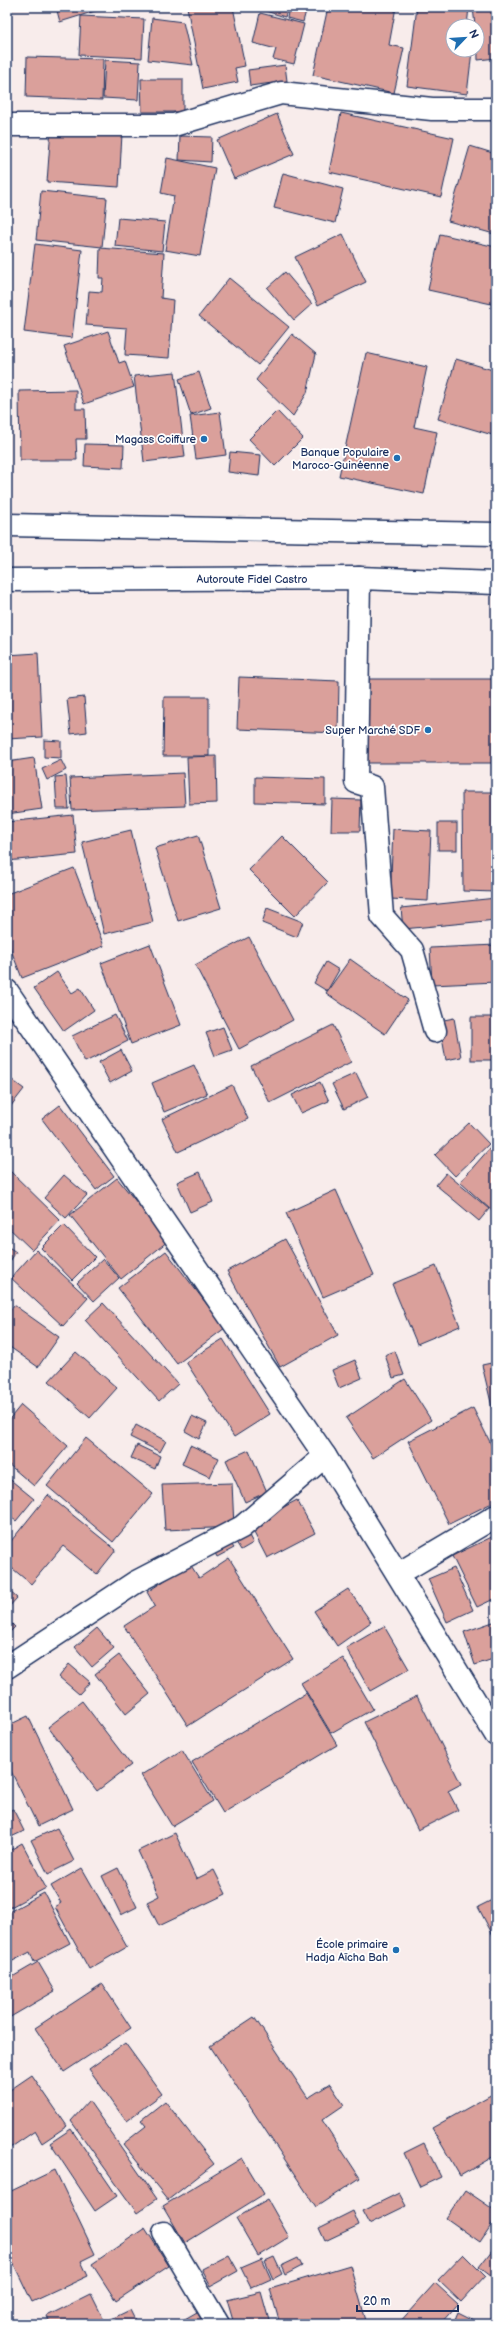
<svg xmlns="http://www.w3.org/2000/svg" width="503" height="2331" viewBox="0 0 503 2331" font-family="'Balsamiq Sans',sans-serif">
<rect width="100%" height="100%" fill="#f8eceb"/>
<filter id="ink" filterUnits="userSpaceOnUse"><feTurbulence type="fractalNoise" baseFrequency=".025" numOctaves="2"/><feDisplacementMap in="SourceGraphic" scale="8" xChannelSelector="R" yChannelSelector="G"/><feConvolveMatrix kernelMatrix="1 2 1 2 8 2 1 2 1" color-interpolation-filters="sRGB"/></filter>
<g filter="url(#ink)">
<g fill="#daa09b" stroke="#1b2f5e">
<polygon points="56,7 108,7 60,22"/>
<polygon points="187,7 233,7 245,66 235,68 238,82 203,89"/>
<polygon points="263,7 288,7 285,17 262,10"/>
<polygon points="289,7 307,7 303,22 287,18"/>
<polygon points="328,7 396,7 389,45 404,48 394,93 313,75"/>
<polygon points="417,7 469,7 467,26 453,26 453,50 472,51 467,94 407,86"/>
<polygon points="473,7 496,7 496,58 478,60 477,26 475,26"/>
<polygon points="260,13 304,24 294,64 273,59 276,49 253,43"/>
<polygon points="81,16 144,19 142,58 79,55"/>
<polygon points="152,18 183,22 193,65 148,60"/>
<polygon points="27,57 103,59 102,100 26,97"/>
<polygon points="105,60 140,62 138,100 103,98"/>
<polygon points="285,65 287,81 250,86 248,70"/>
<polygon points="141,79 183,79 183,112 142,112"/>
<polygon points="341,113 454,138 441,197 329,172"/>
<polygon points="277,114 294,154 234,179 217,140"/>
<polygon points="51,128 122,134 119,187 47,182"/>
<polygon points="180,136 212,137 211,162 179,160"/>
<polygon points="470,146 496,154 494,234 448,221"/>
<polygon points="167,158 215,168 200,256 165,250 174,196 161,193"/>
<polygon points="283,173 343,189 335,223 274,208"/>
<polygon points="41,191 107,198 102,247 36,240"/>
<polygon points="118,218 165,222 162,251 115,246"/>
<polygon points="343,234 366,282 318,305 295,257"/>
<polygon points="440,234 496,247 496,305 428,290"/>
<polygon points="35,244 82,250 72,338 24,332"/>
<polygon points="100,248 164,253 161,298 173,300 169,358 125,355 127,328 86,325 89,291 102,292 103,278 99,278"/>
<polygon points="285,272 312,304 294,320 267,288"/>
<polygon points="229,278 289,327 258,365 199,316"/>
<polygon points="108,331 119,363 125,361 134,387 84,404 64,346"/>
<polygon points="292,334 316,354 307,393 293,416 256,380"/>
<polygon points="366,353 427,367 414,427 437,432 424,494 339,476"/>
<polygon points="456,359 496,371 496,436 438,419"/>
<polygon points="175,372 185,457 144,462 134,376"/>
<polygon points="199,372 211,408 191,415 179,379"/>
<polygon points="76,390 76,409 85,409 86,439 76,439 77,460 20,460 19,391"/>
<polygon points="277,411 303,438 275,466 249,439"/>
<polygon points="220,412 226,455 196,459 190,416"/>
<polygon points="85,444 124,445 123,468 84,466"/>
<polygon points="230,452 261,455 259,476 228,472"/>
<polygon points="38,653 42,737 7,739 7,655"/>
<polygon points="239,677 339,681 338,733 237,729"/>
<rect x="367" y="679" width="129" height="84"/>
<polygon points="84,697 87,732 71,734 67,699"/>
<polygon points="164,697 209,697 209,756 163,756"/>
<polygon points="44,740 61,741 61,758 44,757"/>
<polygon points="216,756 217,803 189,804 187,757"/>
<polygon points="34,758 42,809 7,814 7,762"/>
<polygon points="61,760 66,770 47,780 42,769"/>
<polygon points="183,773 185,806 72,810 70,778"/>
<polygon points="66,776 69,809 57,809 55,777"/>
<polygon points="255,777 325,779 325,804 255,802"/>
<polygon points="462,792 496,792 496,892 463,891"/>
<polygon points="332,799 361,800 360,831 331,831"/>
<polygon points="73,815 77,854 7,861 7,822"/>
<rect x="438" y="823" width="19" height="27"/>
<polygon points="393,829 431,831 428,901 390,899"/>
<polygon points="131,830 153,922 104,934 82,842"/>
<polygon points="198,835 221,908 178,921 155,848"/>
<polygon points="282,836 328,882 295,916 249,870"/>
<polygon points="74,868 104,946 22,978 7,940 7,894"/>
<polygon points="496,898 496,920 403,929 401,908"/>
<polygon points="267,908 303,922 297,937 262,923"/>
<polygon points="249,937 293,1020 239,1049 195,965"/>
<polygon points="150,944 181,1025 131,1044 101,963"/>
<polygon points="496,945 496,982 432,985 430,948"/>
<polygon points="350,959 408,1000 385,1034 326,993"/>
<polygon points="326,962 339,970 327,991 314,983"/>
<polygon points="57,972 72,993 80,988 94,1010 64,1031 34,988"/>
<polygon points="115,1015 128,1041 85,1062 72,1036"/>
<rect x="471" y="1017" width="25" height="43"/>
<polygon points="454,1018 461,1057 446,1060 439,1021"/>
<polygon points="333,1025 351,1062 270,1103 251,1066"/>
<polygon points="223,1027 232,1050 215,1056 206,1033"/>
<polygon points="121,1050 132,1071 110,1083 99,1062"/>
<polygon points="194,1065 207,1094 164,1112 152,1083"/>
<polygon points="356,1073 368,1097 344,1109 332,1084"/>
<polygon points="7,1076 24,1089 7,1111"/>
<polygon points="320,1082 329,1101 301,1113 292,1095"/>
<polygon points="232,1085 248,1119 178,1152 162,1119"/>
<polygon points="60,1105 114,1176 96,1190 42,1119"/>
<polygon points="469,1123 489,1144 455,1176 435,1155"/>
<polygon points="490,1148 496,1154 496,1204 491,1210 460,1182"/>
<polygon points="7,1168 60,1220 32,1250 7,1226"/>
<polygon points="200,1172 213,1202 190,1212 177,1182"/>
<polygon points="446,1173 489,1209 479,1221 436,1185"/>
<polygon points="64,1175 87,1195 66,1218 44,1198"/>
<polygon points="117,1178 168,1241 121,1279 70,1215"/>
<polygon points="336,1190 374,1275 323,1297 286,1213"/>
<polygon points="64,1225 95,1257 72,1280 41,1248"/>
<polygon points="285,1239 338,1335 280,1367 227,1271"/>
<polygon points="7,1246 16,1252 7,1266"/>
<polygon points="36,1250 88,1298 63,1326 11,1278"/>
<polygon points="166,1251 225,1328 177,1364 118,1288"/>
<polygon points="103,1259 119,1278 94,1301 77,1283"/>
<polygon points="436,1266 460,1326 417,1344 392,1284"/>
<polygon points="103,1303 178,1384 159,1401 85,1320"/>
<polygon points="14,1305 59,1337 38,1367 7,1345 7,1315"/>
<polygon points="223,1339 270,1414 234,1437 186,1362"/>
<polygon points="395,1351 404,1375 393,1378 385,1355"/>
<polygon points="76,1352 117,1388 90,1418 49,1381"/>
<polygon points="355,1360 362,1378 339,1388 332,1370"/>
<polygon points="496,1362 496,1410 493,1411 482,1365"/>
<polygon points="405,1379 431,1420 373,1458 346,1418"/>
<polygon points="21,1405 68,1446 34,1486 7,1463 7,1422"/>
<polygon points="473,1408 496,1454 496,1501 449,1524 408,1441"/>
<polygon points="192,1416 207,1423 199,1439 185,1431"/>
<polygon points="136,1425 166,1441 160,1452 130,1437"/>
<polygon points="86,1438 153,1494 113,1542 47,1486"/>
<polygon points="137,1445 160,1456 155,1469 131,1458"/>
<polygon points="190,1445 219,1458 210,1477 182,1464"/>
<polygon points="249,1450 267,1492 245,1502 226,1460"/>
<polygon points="7,1477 34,1499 16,1521 7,1514"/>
<polygon points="232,1483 234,1527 165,1530 162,1485"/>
<polygon points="48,1495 116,1550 97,1574 63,1546 31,1584 7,1564 7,1546"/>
<polygon points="297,1500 315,1533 267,1558 250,1525"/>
<polygon points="247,1532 253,1543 241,1550 234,1539"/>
<polygon points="496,1535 496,1598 477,1607 452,1556"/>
<polygon points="229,1541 234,1548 217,1557 213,1549"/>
<polygon points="229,1558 293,1659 188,1726 124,1626 155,1606 147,1592 190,1564 199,1578"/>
<polygon points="454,1568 473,1610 447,1622 428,1579"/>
<polygon points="7,1589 17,1598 7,1609"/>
<polygon points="348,1589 371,1622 337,1646 314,1611"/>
<polygon points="7,1619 15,1627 7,1635"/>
<polygon points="496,1621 496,1658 475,1665 464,1632"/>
<polygon points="384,1626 409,1669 370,1691 346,1648"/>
<polygon points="97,1628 114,1648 92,1667 75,1647"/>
<polygon points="119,1655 150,1694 126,1714 95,1674"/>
<polygon points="343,1658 373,1709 331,1733 301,1683"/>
<polygon points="69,1664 90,1682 79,1694 59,1677"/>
<polygon points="306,1693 337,1745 223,1813 192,1762"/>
<polygon points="417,1696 461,1784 448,1791 458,1810 418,1830 364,1722"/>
<polygon points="82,1701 131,1765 97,1791 48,1727"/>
<polygon points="28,1716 73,1809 38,1826 7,1763 7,1726"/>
<polygon points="182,1750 213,1801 172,1826 141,1775"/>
<polygon points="13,1809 24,1831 9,1838 7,1833 7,1812"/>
<polygon points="57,1828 74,1861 48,1874 31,1840"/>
<polygon points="175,1833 196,1879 214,1870 226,1894 159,1926 147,1902 159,1896 138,1851"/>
<polygon points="22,1843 46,1888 7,1909 7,1852"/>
<polygon points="82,1868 127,1947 89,1969 55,1907 61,1903 51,1886"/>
<polygon points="118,1868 137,1907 121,1915 102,1876"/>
<polygon points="44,1893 70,1943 34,1962 30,1952 7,1964 7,1913"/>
<polygon points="496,1898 496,1941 478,1907"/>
<polygon points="38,1962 55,1991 7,2019 7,1980"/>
<polygon points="102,1984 131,2028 64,2072 35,2028"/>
<polygon points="254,2017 308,2098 330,2084 344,2105 322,2120 360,2178 316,2207 210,2046"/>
<polygon points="125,2043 162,2094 126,2121 89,2069"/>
<polygon points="32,2075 67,2126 42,2143 35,2131 7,2150 7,2092"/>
<polygon points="496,2092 496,2155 460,2176 432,2128"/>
<polygon points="89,2101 157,2199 137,2213 71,2121"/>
<polygon points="165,2101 214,2164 168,2200 123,2144 146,2126 141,2120"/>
<polygon points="71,2129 117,2196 95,2211 50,2143"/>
<polygon points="424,2143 441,2177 420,2187 404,2153"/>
<polygon points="242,2158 264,2194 185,2243 163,2206"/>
<polygon points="55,2170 95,2254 81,2261 88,2276 32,2302 7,2250 7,2193"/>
<polygon points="465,2190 496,2211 496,2218 480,2242 446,2218"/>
<polygon points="399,2193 406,2206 369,2224 362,2211"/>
<polygon points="268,2200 289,2237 258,2256 236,2218"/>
<polygon points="353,2211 359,2225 325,2241 319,2228"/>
<polygon points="145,2228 169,2266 116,2301 92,2264"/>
<polygon points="496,2245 496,2280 479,2267"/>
<polygon points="463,2254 485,2276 461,2302 438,2280"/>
<polygon points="229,2255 238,2271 211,2286 202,2269"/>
<polygon points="274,2257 282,2274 273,2279 265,2261"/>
<polygon points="298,2258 302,2266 285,2275 281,2266"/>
<polygon points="262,2259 271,2279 251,2288 241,2268"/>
<polygon points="350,2265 367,2324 280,2324 270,2289"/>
<polygon points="435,2283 458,2304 440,2324 398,2324"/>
<polygon points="261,2292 270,2324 234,2324 227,2300"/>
<polygon points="91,2294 105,2322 130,2310 137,2324 50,2324 47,2316"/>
<polygon points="197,2312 204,2324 176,2324"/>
<polygon points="458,2312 482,2324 453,2324"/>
</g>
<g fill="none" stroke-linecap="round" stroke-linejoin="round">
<g stroke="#1b2f5e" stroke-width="25">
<g id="minor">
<polyline points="7,125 174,125 281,93 432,109 496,109"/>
<polyline points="359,578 356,782 372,787 382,916 412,950 435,1031"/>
<polyline points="398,1574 496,1516"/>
<polyline points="7,1667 136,1582 242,1527 325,1456"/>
<polyline points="164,2233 218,2324"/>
</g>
</g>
<g stroke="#1b2f5e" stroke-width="25">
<polyline id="tertiary" points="7,991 325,1456 496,1735"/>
</g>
<g stroke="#1b2f5e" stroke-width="25">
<g id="trunk">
<polyline points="7,525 496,534"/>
<polyline points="7,580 359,578 496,583"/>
</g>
</g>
<use href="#minor" stroke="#fff" stroke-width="22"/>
<use href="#tertiary" stroke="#fff" stroke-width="22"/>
<use href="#trunk" stroke="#fff" stroke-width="22"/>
</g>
</g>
<g fill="#1f6fb2" stroke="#fff" stroke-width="1.5">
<circle cx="204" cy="439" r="4"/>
<circle cx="397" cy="458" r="4"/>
<circle cx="428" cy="730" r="4"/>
<circle cx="396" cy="1950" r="4"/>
</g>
<g text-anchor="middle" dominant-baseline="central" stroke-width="3.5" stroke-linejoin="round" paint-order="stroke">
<g font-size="11" fill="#1b2f5e" stroke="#fff" text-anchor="end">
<text x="196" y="439">Magass Coiffure</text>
<text x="389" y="452">Banque Populaire<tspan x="389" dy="13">Maroco-Guinéenne</tspan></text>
<text x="420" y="730">Super Marché SDF</text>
<text x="388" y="1944">École primaire<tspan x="388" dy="13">Hadja Aïcha Bah</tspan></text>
</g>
<g font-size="11" fill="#1b2f5e" stroke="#fff">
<text x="252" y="579">Autoroute Fidel Castro</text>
</g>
</g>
<rect width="503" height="2331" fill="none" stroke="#fff" stroke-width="24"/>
<rect x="12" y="12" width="479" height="2307" fill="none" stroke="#1b2f5e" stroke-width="1.5" filter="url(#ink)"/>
<g transform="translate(465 38) rotate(65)"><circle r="19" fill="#ffffff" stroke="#a4acbf"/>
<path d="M0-3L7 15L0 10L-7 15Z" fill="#1f6fb2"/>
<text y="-6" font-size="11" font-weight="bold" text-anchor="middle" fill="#1b2f5e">N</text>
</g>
<path d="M357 2305v6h101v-6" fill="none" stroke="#1b2f5e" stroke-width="2"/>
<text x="363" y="2305" font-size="12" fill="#1b2f5e" stroke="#ffffff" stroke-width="3" paint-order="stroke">20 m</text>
</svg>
